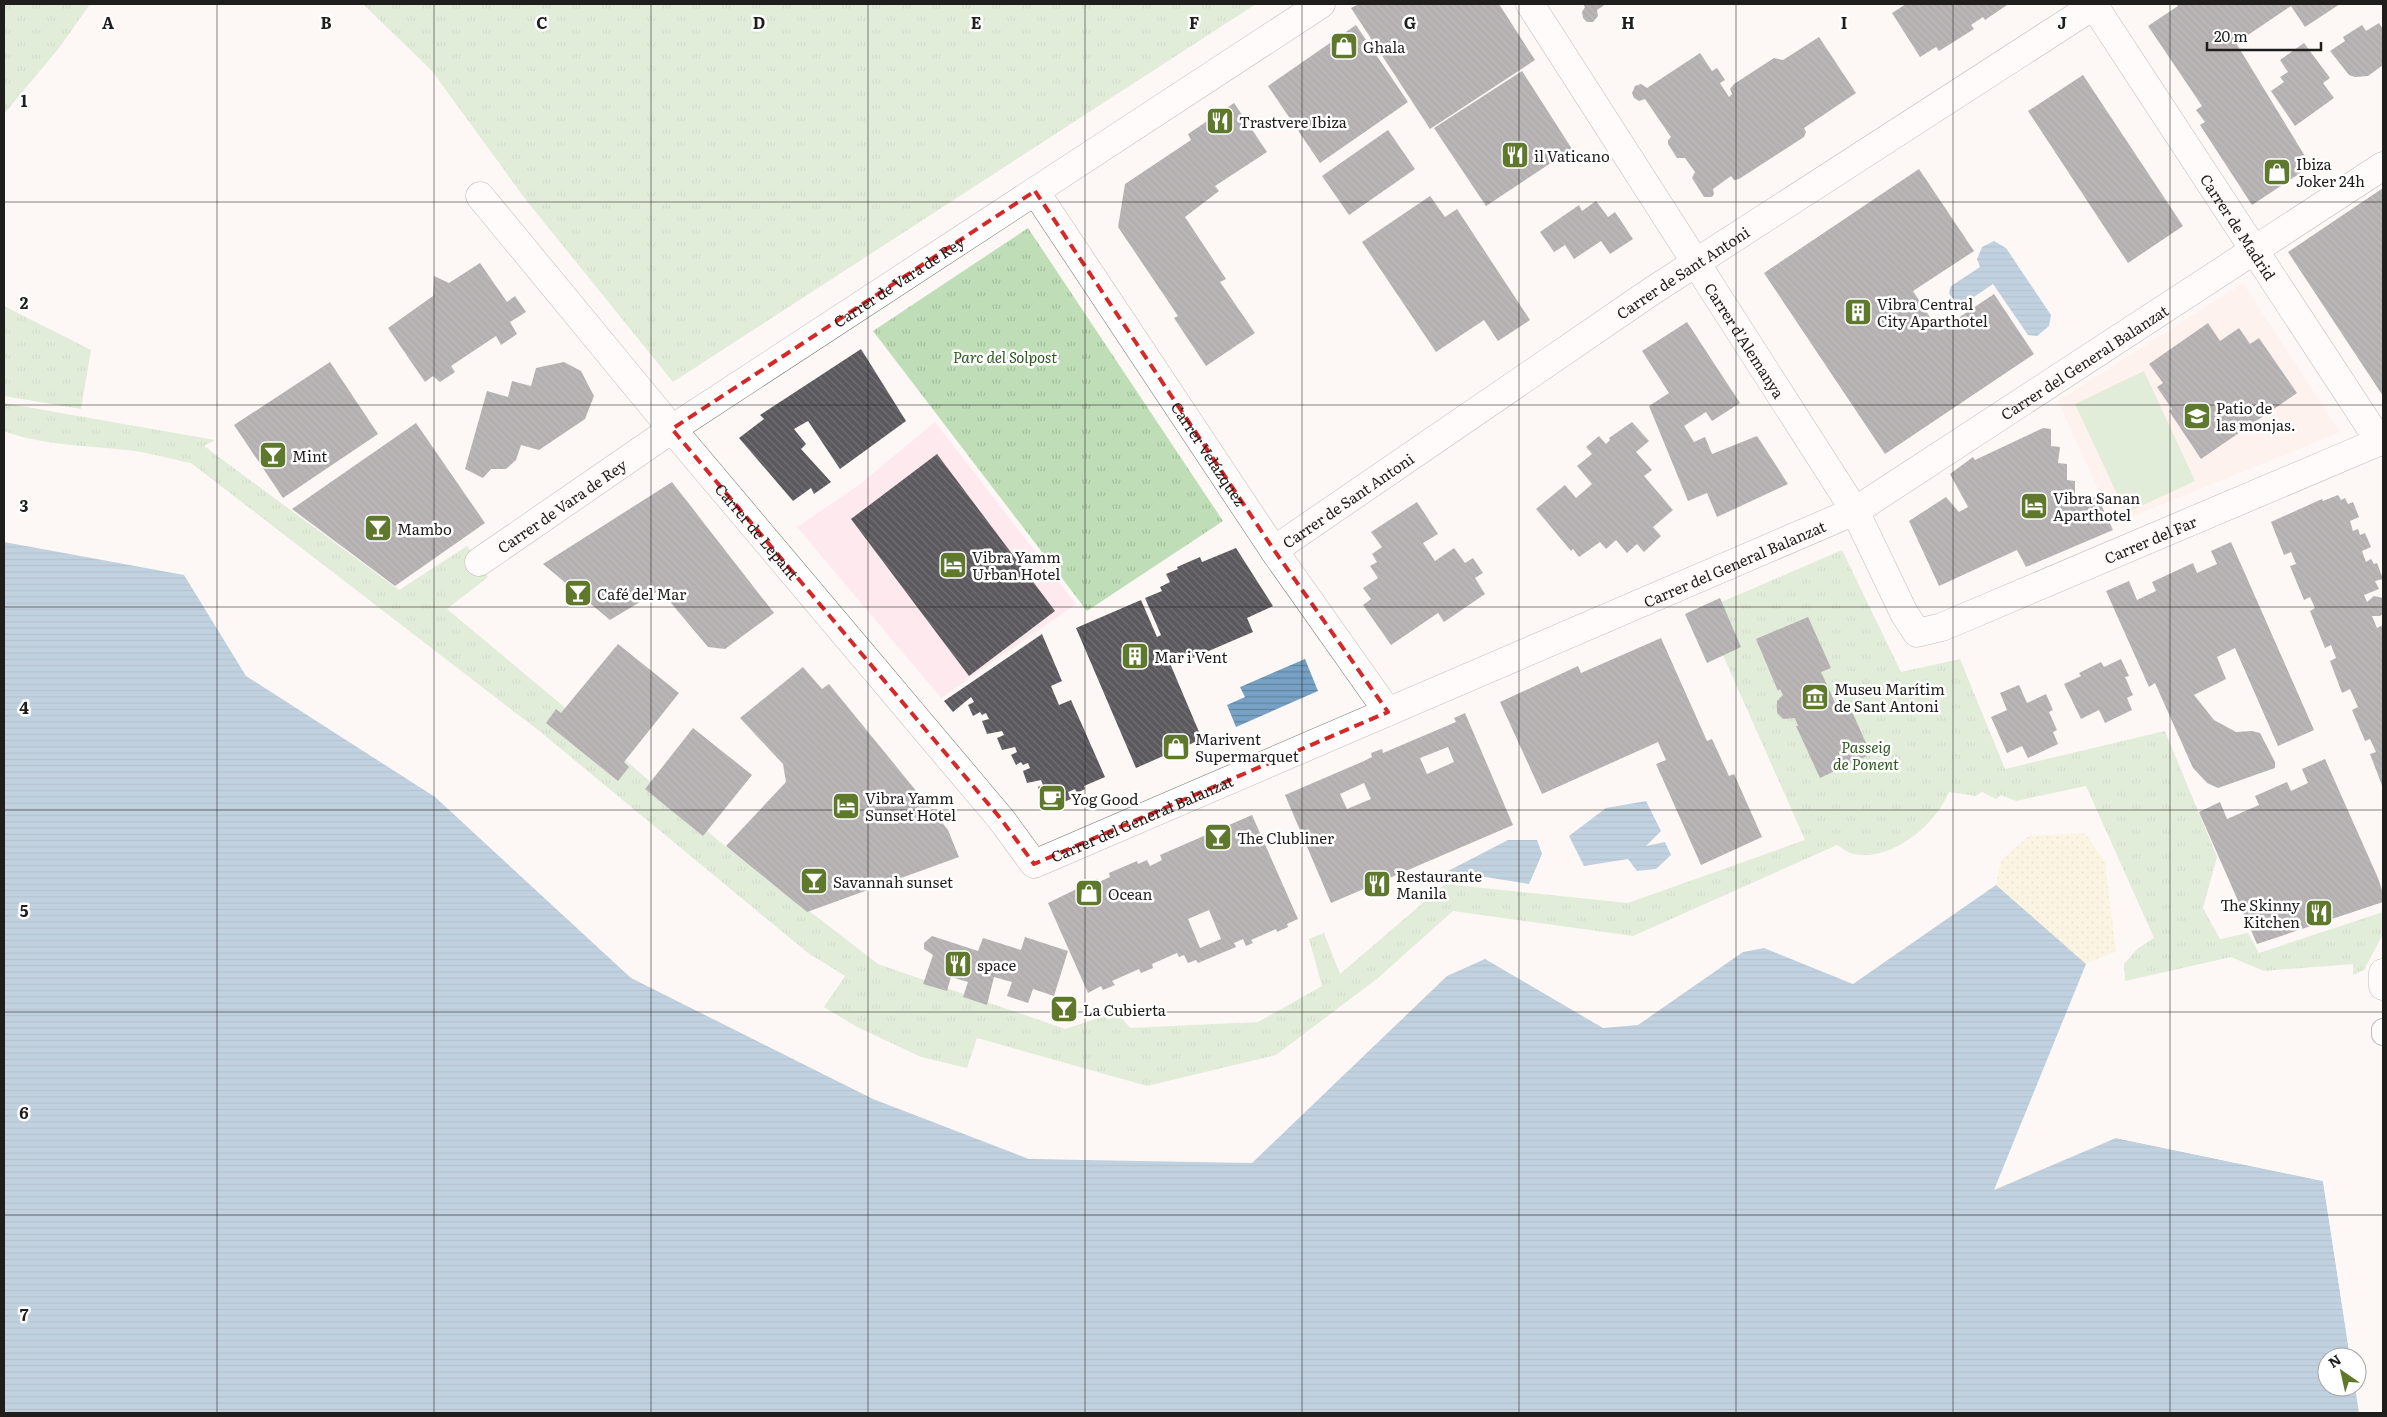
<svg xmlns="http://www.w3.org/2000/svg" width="2387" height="1417" viewBox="0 0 2387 1417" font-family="Literata,serif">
<defs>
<pattern id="grass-tufts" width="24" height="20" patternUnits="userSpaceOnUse" patternTransform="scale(1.25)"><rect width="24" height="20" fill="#bfdeb7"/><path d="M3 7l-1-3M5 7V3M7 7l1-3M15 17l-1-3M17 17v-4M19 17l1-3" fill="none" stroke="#a4be9d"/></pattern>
<pattern id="sand-dots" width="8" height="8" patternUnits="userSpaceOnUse" patternTransform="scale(1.25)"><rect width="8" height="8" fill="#faf0ca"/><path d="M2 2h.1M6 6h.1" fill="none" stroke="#d6cdad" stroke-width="1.8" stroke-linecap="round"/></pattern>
<pattern id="water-rules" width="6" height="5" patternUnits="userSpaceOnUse" patternTransform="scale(1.25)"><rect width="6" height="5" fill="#77a2c5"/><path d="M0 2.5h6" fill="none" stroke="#61839f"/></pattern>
<pattern id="building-back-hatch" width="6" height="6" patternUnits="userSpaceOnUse" patternTransform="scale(1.25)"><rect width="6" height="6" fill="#5b595d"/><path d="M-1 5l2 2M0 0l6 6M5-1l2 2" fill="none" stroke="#737274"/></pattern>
</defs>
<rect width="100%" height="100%" fill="#fdf8f6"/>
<polygon fill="#fee9ef" points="935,422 1076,604 941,698 797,527 859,485"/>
<polygon fill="#ffeae4" points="2243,283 2340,432 2114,524 2058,401"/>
<g fill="url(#grass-tufts)">
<polygon points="4,4 90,4 59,48 4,114"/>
<polygon points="363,4 1256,4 673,382 526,200 432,71"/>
<polygon points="1028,228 1223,521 1087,611 873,331"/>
<polygon points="4,306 91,350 81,409 4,396"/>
<path d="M4 403 215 440 204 446 399 590 467 546 488 577 447 609 556 700 720 842 878 964 1065 1029 1117 1012 1130 1028 1258 1022 1322 986 1309 939 1324 933 1340 974 1445 884 1628 903 1805 840 1703 610 1842 550 1901 672 1960 659 2005 769 2165 731 2217 857 2203 908 2220 939 2248 933 2259 953 2383 912V934L2364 970 2353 975V964L2264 971 2231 957 2125 981 2124 964 2137 949 2154 938 2086 786 2016 801 2001 795 1996 799 1982 792 1976 796 1949 792C1936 824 1892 862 1854 854 1848 853 1842 848 1837 845L1633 936 1453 911 1378 978 1276 1055 1147 1086 977 1038 967 1068 921 1057 857 1027 824 1007 845 976 808 953 538 730 191 463C170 459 148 452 126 450 85 445 44 446 4 431Z"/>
</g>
<polygon fill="url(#sand-dots)" points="2085,833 2105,862 2116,951 2086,964 1996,885 2001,860 2029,836"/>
<polygon fill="#bfdeb7" points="2144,371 2195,481 2126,513 2075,404"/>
<g fill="url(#water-rules)">
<polygon points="1994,241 2006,248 2051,315 2049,326 2037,336 2028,335 1993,284 1962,305 1955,302 1949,293 1951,286 1980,267 1977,259 1982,247"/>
<polygon points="4,542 184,575 246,676 435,797 631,978 873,1099 1029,1159 1252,1163 1447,976 1485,959 1603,1028 1638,1025 1743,952 1764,948 1853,984 1996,885 2086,964 1994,1190 2116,1138 2323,1181 2350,1357 2327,1357 2327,1387 2355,1387 2359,1413 4,1413"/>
<polygon points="1305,659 1318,691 1236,727 1227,705 1245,697 1240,687"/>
<polygon points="1646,801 1661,831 1646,846 1665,842 1671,855 1656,869 1637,871 1628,859 1584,866 1569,836 1606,808"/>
<polygon points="1508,840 1537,840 1542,854 1529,884 1448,871"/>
</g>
<polygon fill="#fdf8f6" points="2117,1135 2325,1179 2353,1357 2350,1357 2323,1181 2116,1138"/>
<g fill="url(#building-back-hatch)" fill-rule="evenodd">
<polygon points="1359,4 1499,4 1535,60 1430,129 1351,8"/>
<polygon points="1583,4 1606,4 1597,10 1598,16 1593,22 1587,22 1583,18 1582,12 1585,7"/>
<polygon points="1906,4 2007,4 2007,5 1985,20 1983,17 1971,25 1974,29 1939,51 1936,47 1920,57 1892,13"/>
<polygon points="2177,4 2340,4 2305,27 2291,6 2236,43 2311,166 2252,205 2200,125 2205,122 2196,110 2202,106 2148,26 2178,6"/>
<polygon points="2379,23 2383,29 2383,65 2368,76 2355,77 2349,75 2330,51 2345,41 2343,37 2362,25 2366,31"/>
<polygon points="1356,25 1408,102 1320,163 1268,86"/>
<polygon points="1819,37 1856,93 1804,128 1806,132 1804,137 1739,179 1734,180 1731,176 1713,189 1714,194 1712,197 1704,197 1692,178 1695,172 1685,158 1677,158 1668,144 1668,140 1671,137 1645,99 1639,101 1634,98 1632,93 1635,86 1641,84 1647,88 1700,53 1712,71 1717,68 1725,80 1720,83 1729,97 1732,94 1730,89 1734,84 1774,58 1783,60"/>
<polygon points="2304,43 2330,78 2323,83 2334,98 2295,126 2271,91 2284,82 2280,77 2288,72 2280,60"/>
<polygon points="1522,71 1572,149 1486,206 1434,128"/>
<polygon points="2083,75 2183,226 2128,263 2028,111"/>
<polygon points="1234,103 1267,152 1215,186 1219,191 1185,217 1226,279 1220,282 1255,333 1206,366 1174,318 1178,316 1118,227 1125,184 1191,140 1188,134"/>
<polygon points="1388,130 1415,169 1349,215 1322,176"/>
<polygon points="1919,169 1974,251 1913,291 1939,331 1994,294 2034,354 1885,454 1764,273"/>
<polygon points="2383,188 2383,396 2288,252"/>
<polygon points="1430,196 1445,217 1457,209 1530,320 1498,341 1484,320 1436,352 1362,242"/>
<polygon points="1596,201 1608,217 1615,212 1633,239 1610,254 1601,241 1574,259 1565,245 1554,252 1540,232 1579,205 1582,211"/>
<polygon points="480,263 507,302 515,296 526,312 510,322 517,334 501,345 496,336 451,366 455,372 440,382 433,376 425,382 388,328 433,296 434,276 449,283"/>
<polygon points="1687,322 1740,403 1712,421 1706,412 1684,426 1694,442 1705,437 1712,454 1757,436 1788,484 1717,517 1707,493 1688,501 1649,406 1669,393 1642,351"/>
<polygon points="2208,323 2220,341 2239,328 2250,344 2259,338 2297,393 2201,459 2169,411 2172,409 2157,387 2163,383 2149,364"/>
<polygon points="861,349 906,421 840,469 808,421 794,429 806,444 801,449 831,482 814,494 811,488 793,501 739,438 764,419 760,415"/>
<polygon points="330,362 378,434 283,498 234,425"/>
<polygon points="564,362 581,371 594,396 585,419 539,450 521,445 516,460 506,469 491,469 483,478 465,469 487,391 508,397 512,381 531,386 536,368"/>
<polygon points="1632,422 1649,441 1636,452 1652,470 1644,476 1673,510 1653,527 1661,536 1644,552 1637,544 1627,553 1616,540 1606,549 1600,542 1579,557 1573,549 1571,551 1536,509 1565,485 1576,498 1592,484 1577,466 1592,454 1586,447 1599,436 1606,444 1610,440 1609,438"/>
<polygon points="416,423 485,523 395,586 292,509"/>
<polygon points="2043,428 2051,429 2051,446 2060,447 2058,463 2067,464 2067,480 2075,481 2075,497 2078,504 2097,496 2113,530 2026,567 2017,550 1939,586 1909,521 1946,497 1959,512 1968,507 1950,474 1973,457 1975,460"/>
<polygon points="937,454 1055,611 969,676 851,519"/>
<polygon points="672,482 774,613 725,649 708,647 660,590 610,620 543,564"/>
<polygon points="2338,495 2341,500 2345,498 2348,504 2353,502 2359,517 2350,521 2353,531 2358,529 2360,535 2365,533 2371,547 2362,551 2366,562 2371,559 2374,564 2377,563 2383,579 2375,581 2379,589 2364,595 2367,602 2374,596 2383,598 2383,614 2380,616 2372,616 2377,628 2383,625 2383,788 2370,754 2376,752 2370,739 2365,741 2352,710 2358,707 2350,689 2342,693 2330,661 2336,658 2331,645 2325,648 2310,611 2315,608 2310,597 2304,600 2290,566 2296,564 2291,552 2284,555 2271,522 2322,499 2323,501"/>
<polygon points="1417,502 1438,534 1423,543 1435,561 1454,548 1465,563 1473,558 1483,573 1475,578 1485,594 1444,622 1438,613 1391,645 1363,605 1371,599 1363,588 1378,578 1370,566 1377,562 1372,554 1382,547 1371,532"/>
<polygon points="2231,542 2314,730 2278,746 2235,648 2217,657 2226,679 2194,695 2214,720 2236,732 2252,731 2260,733 2275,762 2275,768 2218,788 2207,783 2193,768 2155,683 2149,687 2106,591 2129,581 2137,600 2156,591 2152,582 2193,563 2197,573 2217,564 2211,551"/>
<polygon points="1236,548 1273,606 1247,618 1253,632 1190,659 1188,654 1169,661 1202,739 1136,768 1076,628 1141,600 1157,637 1161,635 1145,598 1162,591 1160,587 1170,582 1166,574 1178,569 1177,567 1200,557 1202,562"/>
<polygon points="1720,598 1741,647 1707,663 1685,614"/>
<polygon points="1808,617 1831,668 1821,672 1837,707 1848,703 1871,754 1820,778 1796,726 1798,726 1795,718 1783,719 1777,713 1777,701 1783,695 1780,689 1778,691 1756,639"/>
<polygon points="1042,634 1062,681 1051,686 1059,705 1071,700 1105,777 1084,786 1085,789 1077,793 1075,789 1068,792 1071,799 1059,804 1057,799 1051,802 1049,798 1044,800 1038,787 1043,785 1041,780 1027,783 1023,771 1030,768 1028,763 1023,765 1021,762 1016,765 1011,755 1017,752 1015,747 1002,750 997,738 1004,735 1002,731 987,734 982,721 989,719 986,713 982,715 980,712 973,716 968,705 974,702 971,697 953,712 944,701"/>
<polygon points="1661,638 1707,741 1712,739 1729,776 1734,774 1762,837 1701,865 1656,764 1666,760 1658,742 1542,794 1500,702 1578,666 1581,673"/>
<polygon points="618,644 679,693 624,762 629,767 618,781 546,723 556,709 561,713"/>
<polygon points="2121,659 2129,676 2125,677 2133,695 2127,698 2132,710 2105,723 2099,710 2081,719 2064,684 2081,676 2079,673 2101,662 2104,667"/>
<polygon points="803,667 822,689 829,684 948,830 959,857 807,912 726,846 786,782 783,764 740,718"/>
<polygon points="2019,685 2027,703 2046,694 2053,710 2049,712 2057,730 2053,732 2058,744 2028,758 2022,746 2007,753 1991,717 2007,710 2000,693"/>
<path d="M1465 713 1513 825 1331 903 1285 795 1364 761 1372 757 1371 753 1382 749 1383 753 1456 722 1454 718ZM1448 747 1454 762 1427 774 1420 758ZM1364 783 1371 799 1347 809 1340 794Z"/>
<polygon points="693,728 752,775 703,836 645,789"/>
<polygon points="2325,759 2378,878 2383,893 2383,902 2257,944 2199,812 2220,802 2227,819 2259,805 2255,796 2287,782 2291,791 2308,783 2302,769"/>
<path d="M1252 815 1298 919 1287 924 1288 927 1277 932 1276 929 1251 940 1253 943 1246 946 1243 939 1234 943 1236 947 1198 963 1196 960 1188 963 1184 955 1179 957 1177 953 1152 964 1153 968 1141 973 1139 969 1112 981 1115 985 1103 990 1101 986 1088 993 1048 903 1097 879 1099 882 1110 877 1109 873 1137 861 1138 864 1147 860 1150 866 1162 860 1160 855ZM1209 910 1221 939 1200 948 1188 919Z"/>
<polygon points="932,936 978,951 983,938 1021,950 1025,937 1068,951 1054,996 1033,989 1028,1003 1007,996 1012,982 994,977 987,1005 963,997 968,982 951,977 947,991 923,984 933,955 924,949 924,943"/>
</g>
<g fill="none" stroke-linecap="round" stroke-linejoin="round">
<g stroke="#767270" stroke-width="24">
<polyline id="lane" points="2383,1030 2383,1034"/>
</g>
<g stroke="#767270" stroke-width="29">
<g id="street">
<path id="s1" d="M1530 4 1855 511 1904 613 1917 633 1942 627 2383 440"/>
<path id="s2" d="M1035 191 1277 555 1388 712"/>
<path id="s3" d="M480 196 672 429 1001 819 1034 864 1855 511 2383 166"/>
<path id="s4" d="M1274 550 1652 291 2096 4"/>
<path id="s5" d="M479 562 672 429 1321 4"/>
<polyline points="2383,973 2383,986"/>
</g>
</g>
<g stroke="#767270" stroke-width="29">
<g id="secondary">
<path id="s6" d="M2093 4 2380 442"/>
</g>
</g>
<use href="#lane" stroke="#fff" stroke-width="22"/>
<use href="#street" stroke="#fff" stroke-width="28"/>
<use href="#secondary" stroke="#fff" stroke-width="28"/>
</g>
<path d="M0 0H2387V1417H0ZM1035 191 1274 550 1388 712 1034 864 1001 819 672 429Z" fill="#fdf8f6" fill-opacity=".55" fill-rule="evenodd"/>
<path fill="none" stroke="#d62828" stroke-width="4" stroke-dasharray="10 6" stroke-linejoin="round" d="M1035 191 1274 550 1388 712 1034 864 1001 819 672 429Z"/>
<path fill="none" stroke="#201e1d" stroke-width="1" stroke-opacity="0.55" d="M217 4V1413M434 4V1413M651 4V1413M868 4V1413M1085 4V1413M1302 4V1413M1519 4V1413M1736 4V1413M1953 4V1413M2170 4V1413M4 202H2383M4 405H2383M4 607H2383M4 810H2383M4 1012H2383M4 1215H2383"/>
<defs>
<g id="shop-square" transform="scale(1.4375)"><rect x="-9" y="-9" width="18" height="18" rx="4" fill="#5f792c" stroke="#fff"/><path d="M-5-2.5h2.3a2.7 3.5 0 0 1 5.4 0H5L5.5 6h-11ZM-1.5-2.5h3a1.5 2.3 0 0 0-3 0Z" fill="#fff"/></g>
<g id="restaurant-square" transform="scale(1.4375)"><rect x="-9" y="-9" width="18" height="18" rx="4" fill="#5f792c" stroke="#fff"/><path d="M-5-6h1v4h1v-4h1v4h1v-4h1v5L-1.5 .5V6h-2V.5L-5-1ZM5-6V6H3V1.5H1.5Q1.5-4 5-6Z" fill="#fff"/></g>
<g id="building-square" transform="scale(1.4375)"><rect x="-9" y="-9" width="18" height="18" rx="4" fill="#5f792c" stroke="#fff"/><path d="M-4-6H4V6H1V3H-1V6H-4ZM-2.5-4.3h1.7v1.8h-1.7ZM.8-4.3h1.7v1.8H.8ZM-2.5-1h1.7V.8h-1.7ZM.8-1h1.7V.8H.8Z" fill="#fff"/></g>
<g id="school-square" transform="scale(1.4375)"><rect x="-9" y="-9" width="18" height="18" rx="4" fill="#5f792c" stroke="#fff"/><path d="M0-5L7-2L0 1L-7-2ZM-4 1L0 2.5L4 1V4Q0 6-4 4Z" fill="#fff"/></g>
<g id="bar-square" transform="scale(1.4375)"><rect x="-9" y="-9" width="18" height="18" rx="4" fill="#5f792c" stroke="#fff"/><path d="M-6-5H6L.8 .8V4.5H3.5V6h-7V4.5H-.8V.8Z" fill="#fff"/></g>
<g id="hotel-square" transform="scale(1.4375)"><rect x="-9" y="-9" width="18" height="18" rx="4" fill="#5f792c" stroke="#fff"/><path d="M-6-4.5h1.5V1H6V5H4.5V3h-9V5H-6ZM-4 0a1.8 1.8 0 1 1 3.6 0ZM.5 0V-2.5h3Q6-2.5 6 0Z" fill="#fff"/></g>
<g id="museum-square" transform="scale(1.4375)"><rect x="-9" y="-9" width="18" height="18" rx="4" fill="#5f792c" stroke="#fff"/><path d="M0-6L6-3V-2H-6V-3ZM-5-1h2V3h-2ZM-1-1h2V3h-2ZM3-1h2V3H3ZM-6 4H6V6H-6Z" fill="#fff"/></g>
<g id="cafe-square" transform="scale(1.4375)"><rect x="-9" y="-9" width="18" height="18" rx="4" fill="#5f792c" stroke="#fff"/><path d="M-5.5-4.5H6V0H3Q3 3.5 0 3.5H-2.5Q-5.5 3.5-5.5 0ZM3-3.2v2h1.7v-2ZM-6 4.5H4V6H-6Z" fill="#fff"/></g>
</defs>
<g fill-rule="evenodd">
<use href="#shop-square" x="1344" y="46"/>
<use href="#restaurant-square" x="1220" y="121"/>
<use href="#restaurant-square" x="1515" y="155"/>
<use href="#shop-square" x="2277" y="172"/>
<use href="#building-square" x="1858" y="312"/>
<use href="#school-square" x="2197" y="416"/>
<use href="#bar-square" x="273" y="455"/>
<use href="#hotel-square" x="2034" y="506"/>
<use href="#bar-square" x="378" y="528"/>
<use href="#hotel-square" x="953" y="565"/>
<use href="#bar-square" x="578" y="593"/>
<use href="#building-square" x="1135" y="656"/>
<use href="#museum-square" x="1815" y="697"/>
<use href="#shop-square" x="1176" y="747"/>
<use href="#cafe-square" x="1052" y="798"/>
<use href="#hotel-square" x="846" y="806"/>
<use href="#bar-square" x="1218" y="837"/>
<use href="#bar-square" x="814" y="881"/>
<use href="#restaurant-square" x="1377" y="884"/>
<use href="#shop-square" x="1089" y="893"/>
<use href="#restaurant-square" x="2319" y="913"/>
<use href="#restaurant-square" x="958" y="964"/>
<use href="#bar-square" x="1064" y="1009"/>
</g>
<g text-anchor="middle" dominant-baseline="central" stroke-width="5" stroke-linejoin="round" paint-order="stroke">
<g font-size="15" fill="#201e1d" stroke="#fff" text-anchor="start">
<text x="1363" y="46">Ghala</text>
<text x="1239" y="121">Trastvere Ibiza</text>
<text x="1534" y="155">il Vaticano</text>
<text x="2296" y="163">Ibiza<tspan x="2296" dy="17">Joker 24h</tspan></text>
<text x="1877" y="303">Vibra Central<tspan x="1877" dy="17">City Aparthotel</tspan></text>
<text x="2216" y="407">Patio de<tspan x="2216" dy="17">las monjas.</tspan></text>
<text x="292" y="455">Mint</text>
<text x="2053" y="497">Vibra Sanan<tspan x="2053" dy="17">Aparthotel</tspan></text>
<text x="397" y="528">Mambo</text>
<text x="972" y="556">Vibra Yamm<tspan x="972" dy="17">Urban Hotel</tspan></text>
<text x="597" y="593">Café del Mar</text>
<text x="1154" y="656">Mar i Vent</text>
<text x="1834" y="688">Museu Marítim<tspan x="1834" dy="17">de Sant Antoni</tspan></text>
<text x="1195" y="738">Marivent<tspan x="1195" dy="17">Supermarquet</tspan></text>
<text x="865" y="797">Vibra Yamm<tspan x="865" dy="17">Sunset Hotel</tspan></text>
<text x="1071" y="798">Yog Good</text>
<text x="1237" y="837">The Clubliner</text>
<text x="1396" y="875">Restaurante<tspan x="1396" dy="17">Manila</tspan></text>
<text x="833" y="881">Savannah sunset</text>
<text x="1108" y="893">Ocean</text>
<text x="2300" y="904" text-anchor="end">The Skinny<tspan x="2300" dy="17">Kitchen</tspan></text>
<text x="977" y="964">space</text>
<text x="1083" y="1009">La Cubierta</text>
</g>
<g font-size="15" fill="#201e1d" stroke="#fff">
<text stroke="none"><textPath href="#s6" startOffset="266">Carrer de Madrid</textPath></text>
<text stroke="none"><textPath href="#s4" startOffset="494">Carrer de Sant Antoni</textPath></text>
<text stroke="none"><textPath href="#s5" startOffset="505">Carrer de Vara de Rey</textPath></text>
<text stroke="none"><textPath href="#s1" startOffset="399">Carrer d'Alemanya</textPath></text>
<text stroke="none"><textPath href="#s3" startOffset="2035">Carrer del General Balanzat</textPath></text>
<text stroke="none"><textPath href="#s2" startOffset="315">Carrer Velázquez</textPath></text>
<text stroke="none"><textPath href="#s4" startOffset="89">Carrer de Sant Antoni</textPath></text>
<text stroke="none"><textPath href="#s5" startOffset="100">Carrer de Vara de Rey</textPath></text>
<text stroke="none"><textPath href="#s3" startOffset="435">Carrer de Lepant</textPath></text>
<text stroke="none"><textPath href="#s1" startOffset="991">Carrer del Far</textPath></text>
<text stroke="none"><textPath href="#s3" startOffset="1630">Carrer del General Balanzat</textPath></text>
<text stroke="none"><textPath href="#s3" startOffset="985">Carrer del General Balanzat</textPath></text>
</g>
<g font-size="15" font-style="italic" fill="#2d581e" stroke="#fff">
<text x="1005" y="356">Parc del Solpost</text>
<text x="1866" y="746">Passeig<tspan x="1866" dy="17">de Ponent</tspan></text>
</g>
</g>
<g font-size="16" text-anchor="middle" font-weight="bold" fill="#201e1d" stroke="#fff" stroke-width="5" stroke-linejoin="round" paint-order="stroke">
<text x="108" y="29">A</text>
<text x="326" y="29">B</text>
<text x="542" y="29">C</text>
<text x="759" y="29">D</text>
<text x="976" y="29">E</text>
<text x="1194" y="29">F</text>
<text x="1410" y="29">G</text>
<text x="1628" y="29">H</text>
<text x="1844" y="29">I</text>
<text x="2062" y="29">J</text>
<text x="24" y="107">1</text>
<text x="24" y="309">2</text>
<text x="24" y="512">3</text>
<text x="24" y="714">4</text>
<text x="24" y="917">5</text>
<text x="24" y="1119">6</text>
<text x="24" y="1321">7</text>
</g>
<rect width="2387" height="1417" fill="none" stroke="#201e1d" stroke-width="10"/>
<g transform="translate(2342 1372) rotate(326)"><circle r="24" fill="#ffffff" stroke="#a6a5a5"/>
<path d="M0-4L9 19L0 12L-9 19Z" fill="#5f792c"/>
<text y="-8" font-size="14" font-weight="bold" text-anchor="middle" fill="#201e1d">N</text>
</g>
<path d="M2207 42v8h114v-8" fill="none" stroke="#201e1d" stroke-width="2.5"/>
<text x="2214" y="42" font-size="15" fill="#201e1d" stroke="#ffffff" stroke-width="4" paint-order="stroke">20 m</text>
</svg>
